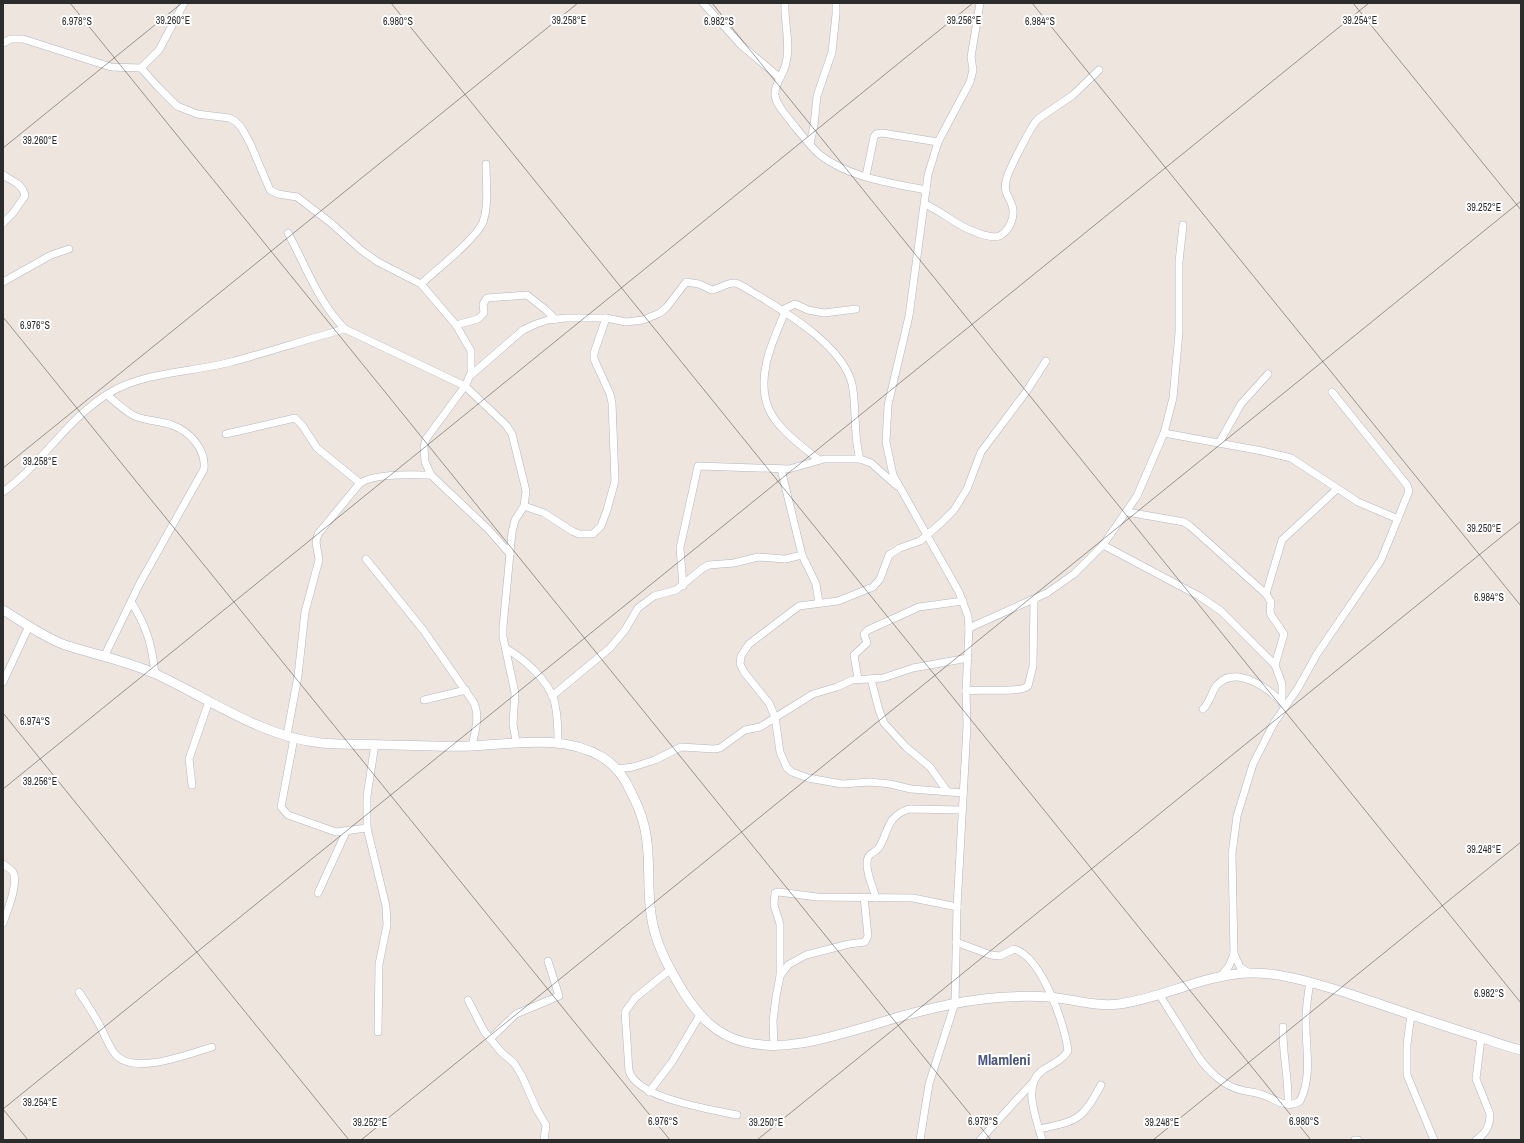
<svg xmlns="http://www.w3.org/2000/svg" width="1524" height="1143" viewBox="0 0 1524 1143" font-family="'Archivo Narrow',sans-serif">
<rect width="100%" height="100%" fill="#eee6de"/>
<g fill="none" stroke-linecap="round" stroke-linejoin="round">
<g stroke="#b2b5c0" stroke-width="8">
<g id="minor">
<polyline points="703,3 741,45 780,78"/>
<path d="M785 3C784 23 791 44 786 63 784 74 774 84 775 95 776 105 786 115 792 123 801 134 810 146 820 155 850 178 891 183 926 190"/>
<polyline points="3,43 11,39 23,39 111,67 141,68 159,50 184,3"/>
<polyline points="141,68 158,87 177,106 197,114 229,118 235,121 241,127 250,143 270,190 278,194 297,197 331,223 361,250 378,262 421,284 456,325 471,351 471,373 465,386 426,439 424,447 425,462 431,475 489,530 510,554"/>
<polyline points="810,144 814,125 817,96 832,52 836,14 836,3"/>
<path d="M3 175C12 181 23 184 25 196L13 213 3 223"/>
<polyline points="866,176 874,137 876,134 882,133 938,142"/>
<path d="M925 204C941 211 959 227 973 231 979 234 987 236 994 237 1006 237 1014 221 1013 210 1012 198 1003 196 1006 181 1007 173 1032 124 1038 119L1073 95 1099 70"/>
<path d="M288 233C306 266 318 302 345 329L465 386 506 425 512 434 526 491 524 506 515 520 512 532 503 627V637L515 693 513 724 516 741"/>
<polyline points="3,282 51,255 69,249"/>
<path d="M421 284C436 270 476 239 483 222 489 205 486 182 486 164"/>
<polyline points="782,310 795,304 808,310 824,313 856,309"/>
<path d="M785 312C773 341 756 375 768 407 775 427 803 447 819 460"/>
<polyline points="456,325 478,319 484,313 483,304 487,298 527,295 546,310 555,319"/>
<path d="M471 375 523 330 536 324 548 320 566 318H606L626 322 643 320 660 313 667 307 686 282 699 284 712 290C720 289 727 282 735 283 743 285 751 292 759 296 789 314 843 347 852 384 857 409 853 435 860 459"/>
<polyline points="1164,433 1262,451 1291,458 1358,502 1398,519"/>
<polyline points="226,434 295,418 302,425 317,448 360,483"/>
<polyline points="1219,443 1241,404 1268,374"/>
<path d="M3 492C43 463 68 417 111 392 145 372 193 372 231 362 269 352 307 339 345 329"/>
<polyline points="524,506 544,513 572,531 579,534 593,534 601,526 607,510 615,481 612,403 610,394 594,359 594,353 606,318"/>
<polyline points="1127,512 1184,522 1190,526 1266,594 1271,602 1270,610 1271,615 1284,634 1275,665"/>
<polyline points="1103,545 1199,596 1221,611 1275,665 1282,684 1282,703"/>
<polyline points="802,555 816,584 819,603"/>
<path d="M366 559 424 631 474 703C480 717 475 731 472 746"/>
<polyline points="683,586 680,548 698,466 789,469 824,459 860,459 871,463 897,486"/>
<polyline points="1266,594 1282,540 1337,489"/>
<path d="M132 603C147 628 152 645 155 674"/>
<polyline points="969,628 1047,593 1074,574 1103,545 1137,496 1164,433 1173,398 1179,332 1179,262 1183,225"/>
<path d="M507 649C525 660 547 679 554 700 558 714 558 729 558 743"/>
<path d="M105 655 140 583 204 469C206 450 191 432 172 425 161 421 148 421 137 417 126 413 116 402 107 395"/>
<polyline points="858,679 854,655 867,643 864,634 868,630 919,607 963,601"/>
<polyline points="871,679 879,710 884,723 906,747 930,767 947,791"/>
<polyline points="3,682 29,626"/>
<path d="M966 691C980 688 1019 694 1028 686L1033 666 1034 599"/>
<polyline points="552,696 610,648 625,630 638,608 654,596 676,590 703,568 709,565 734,563 758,557 785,559 802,555 781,469"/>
<polyline points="424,700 466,690"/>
<path d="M1203 709C1211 701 1212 690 1217 685 1236 664 1270 689 1284 705"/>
<path d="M287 735 298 676 305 612 319 560 316 542 318 534 360 483C376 473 411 475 431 475"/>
<polyline points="294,738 281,807 288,815 336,832 367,828"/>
<polyline points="375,744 367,796 367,828 386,906 387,925 379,964 378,1032"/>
<polyline points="617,769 633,767 655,760 681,747 714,749 720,748 745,730 760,727 813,694 837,687 852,680 883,678 913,668 968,658"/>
<polyline points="192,785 189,759 209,701"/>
<polyline points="963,793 911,789 890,784 870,782 842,784 808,778 792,772 787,768 780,752 775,717 769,703 744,672 740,664 741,656 749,644 799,606 838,601 873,587 880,579 889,555 900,548 920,541 941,523 954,510 967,489 981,452 1026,392 1046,361"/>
<path d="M3 864C6 867 11 869 13 872 19 883 7 912 3 923"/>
<polyline points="318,893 346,832"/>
<path d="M876 898C873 887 866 873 867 862 868 851 876 854 880 846 889 830 887 816 909 809L962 810"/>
<path d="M956 942 991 955 1000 956 1014 949C1042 957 1065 1025 1068 1051 1062 1061 1052 1064 1043 1070 1021 1085 1037 1119 1042 1140"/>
<polyline points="1234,954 1240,967 1249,973"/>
<path d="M671 969 635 998 625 1012 629 1071C638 1099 710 1109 737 1115"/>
<polyline points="780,976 780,924 774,905 775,893 779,892 817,897 913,898 957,907"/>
<polyline points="1220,977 1229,966 1234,954 1232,854 1237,816 1253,764 1274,723 1298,688 1317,654 1381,560 1409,491 1407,485 1332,392"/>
<path d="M79 992C86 1003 93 1013 99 1024 104 1033 108 1045 115 1054 133 1076 189 1054 212 1047"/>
<path d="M1159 994 1198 1056C1208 1071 1224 1086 1241 1090 1248 1092 1256 1092 1263 1095 1275 1099 1287 1110 1300 1101 1313 1076 1305 1045 1306 1019 1306 1006 1308 994 1310 982"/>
<polyline points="468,1000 484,1031 501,1052 514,1063 522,1076 537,1110 546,1125 544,1140"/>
<polyline points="1411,1015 1407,1044 1407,1075 1434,1140"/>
<path d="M1283 1027C1282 1053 1289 1078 1288 1104"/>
<polyline points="490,1039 516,1014 559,996 548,961"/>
<polyline points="774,1046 773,1021 776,997 780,976 788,965 806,955 849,944 865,942 868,936 864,897"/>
<polyline points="649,1092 672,1062 700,1015"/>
<path d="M1039 1129C1078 1121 1082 1120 1101 1085"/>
<polyline points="920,1140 929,1084 955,1003 957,907 967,726 966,691 969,628 968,616 959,592 893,475 886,442 888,405 909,316 928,175 938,142 970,82 973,70 971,57 980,3"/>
<polyline points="980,1140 1033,1082"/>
<polyline points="1355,1140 1358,1140"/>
<path d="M1476 1140C1486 1133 1490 1126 1490 1114L1476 1079 1481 1038"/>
</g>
</g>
<g stroke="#b2b5c0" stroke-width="10">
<path id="secondary" d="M3 610C23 622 43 637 65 645 96 655 128 661 158 675 209 699 263 737 321 743 344 745 368 744 392 745 418 745 445 747 472 746 514 744 563 734 602 757 615 765 624 777 630 790 634 798 638 806 641 815 654 851 644 892 654 929 659 951 672 973 684 993 699 1016 716 1035 744 1042 784 1052 827 1038 866 1027 894 1018 923 1010 952 1004 983 998 1017 995 1049 997 1073 999 1095 1007 1119 1004 1163 998 1203 975 1248 973 1280 972 1314 983 1344 992 1386 1006 1428 1021 1470 1034 1487 1039 1504 1046 1521 1050"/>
</g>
<use href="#minor" stroke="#fff" stroke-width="7"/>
<use href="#secondary" stroke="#fff" stroke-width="9"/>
</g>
<path fill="none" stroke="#2c2c2c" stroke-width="1" stroke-opacity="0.45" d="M70 3 991 1140M391 3 1311 1140M712 3 1521 1003M1032 3 1521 606M1353 3 1521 210M3 148 182 3M3 317 670 1140M3 468 578 3M3 713 349 1140M3 789 973 3M3 1109 1369 3M3 1109 28 1140M361 1140 1521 201M757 1140 1521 521M1153 1140 1521 842"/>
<g text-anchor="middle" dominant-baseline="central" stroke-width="4" stroke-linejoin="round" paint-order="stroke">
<g font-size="15" font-weight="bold" fill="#4a567e" stroke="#fff">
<text x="1004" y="1059">Mlamleni</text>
</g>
</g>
<g font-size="10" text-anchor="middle" fill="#2c2c2c" stroke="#fff" stroke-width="4" stroke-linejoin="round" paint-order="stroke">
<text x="173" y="24">39.260°E</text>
<text x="569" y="24">39.258°E</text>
<text x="964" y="24">39.256°E</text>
<text x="1360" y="24">39.254°E</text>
<text x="1040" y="25">6.984°S</text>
<text x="77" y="25">6.978°S</text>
<text x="398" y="25">6.980°S</text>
<text x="719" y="25">6.982°S</text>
<text x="40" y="144">39.260°E</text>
<text x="1484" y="211">39.252°E</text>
<text x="35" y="329">6.976°S</text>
<text x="40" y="465">39.258°E</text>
<text x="1484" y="532">39.250°E</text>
<text x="1489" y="601">6.984°S</text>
<text x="35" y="725">6.974°S</text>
<text x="40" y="785">39.256°E</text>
<text x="1484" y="853">39.248°E</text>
<text x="1489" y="997">6.982°S</text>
<text x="40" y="1106">39.254°E</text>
<text x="663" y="1125">6.976°S</text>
<text x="983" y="1125">6.978°S</text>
<text x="1304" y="1125">6.980°S</text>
<text x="370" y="1126">39.252°E</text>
<text x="766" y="1126">39.250°E</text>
<text x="1162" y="1126">39.248°E</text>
</g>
<rect width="1524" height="1143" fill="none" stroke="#2c2c2c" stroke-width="8"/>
</svg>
